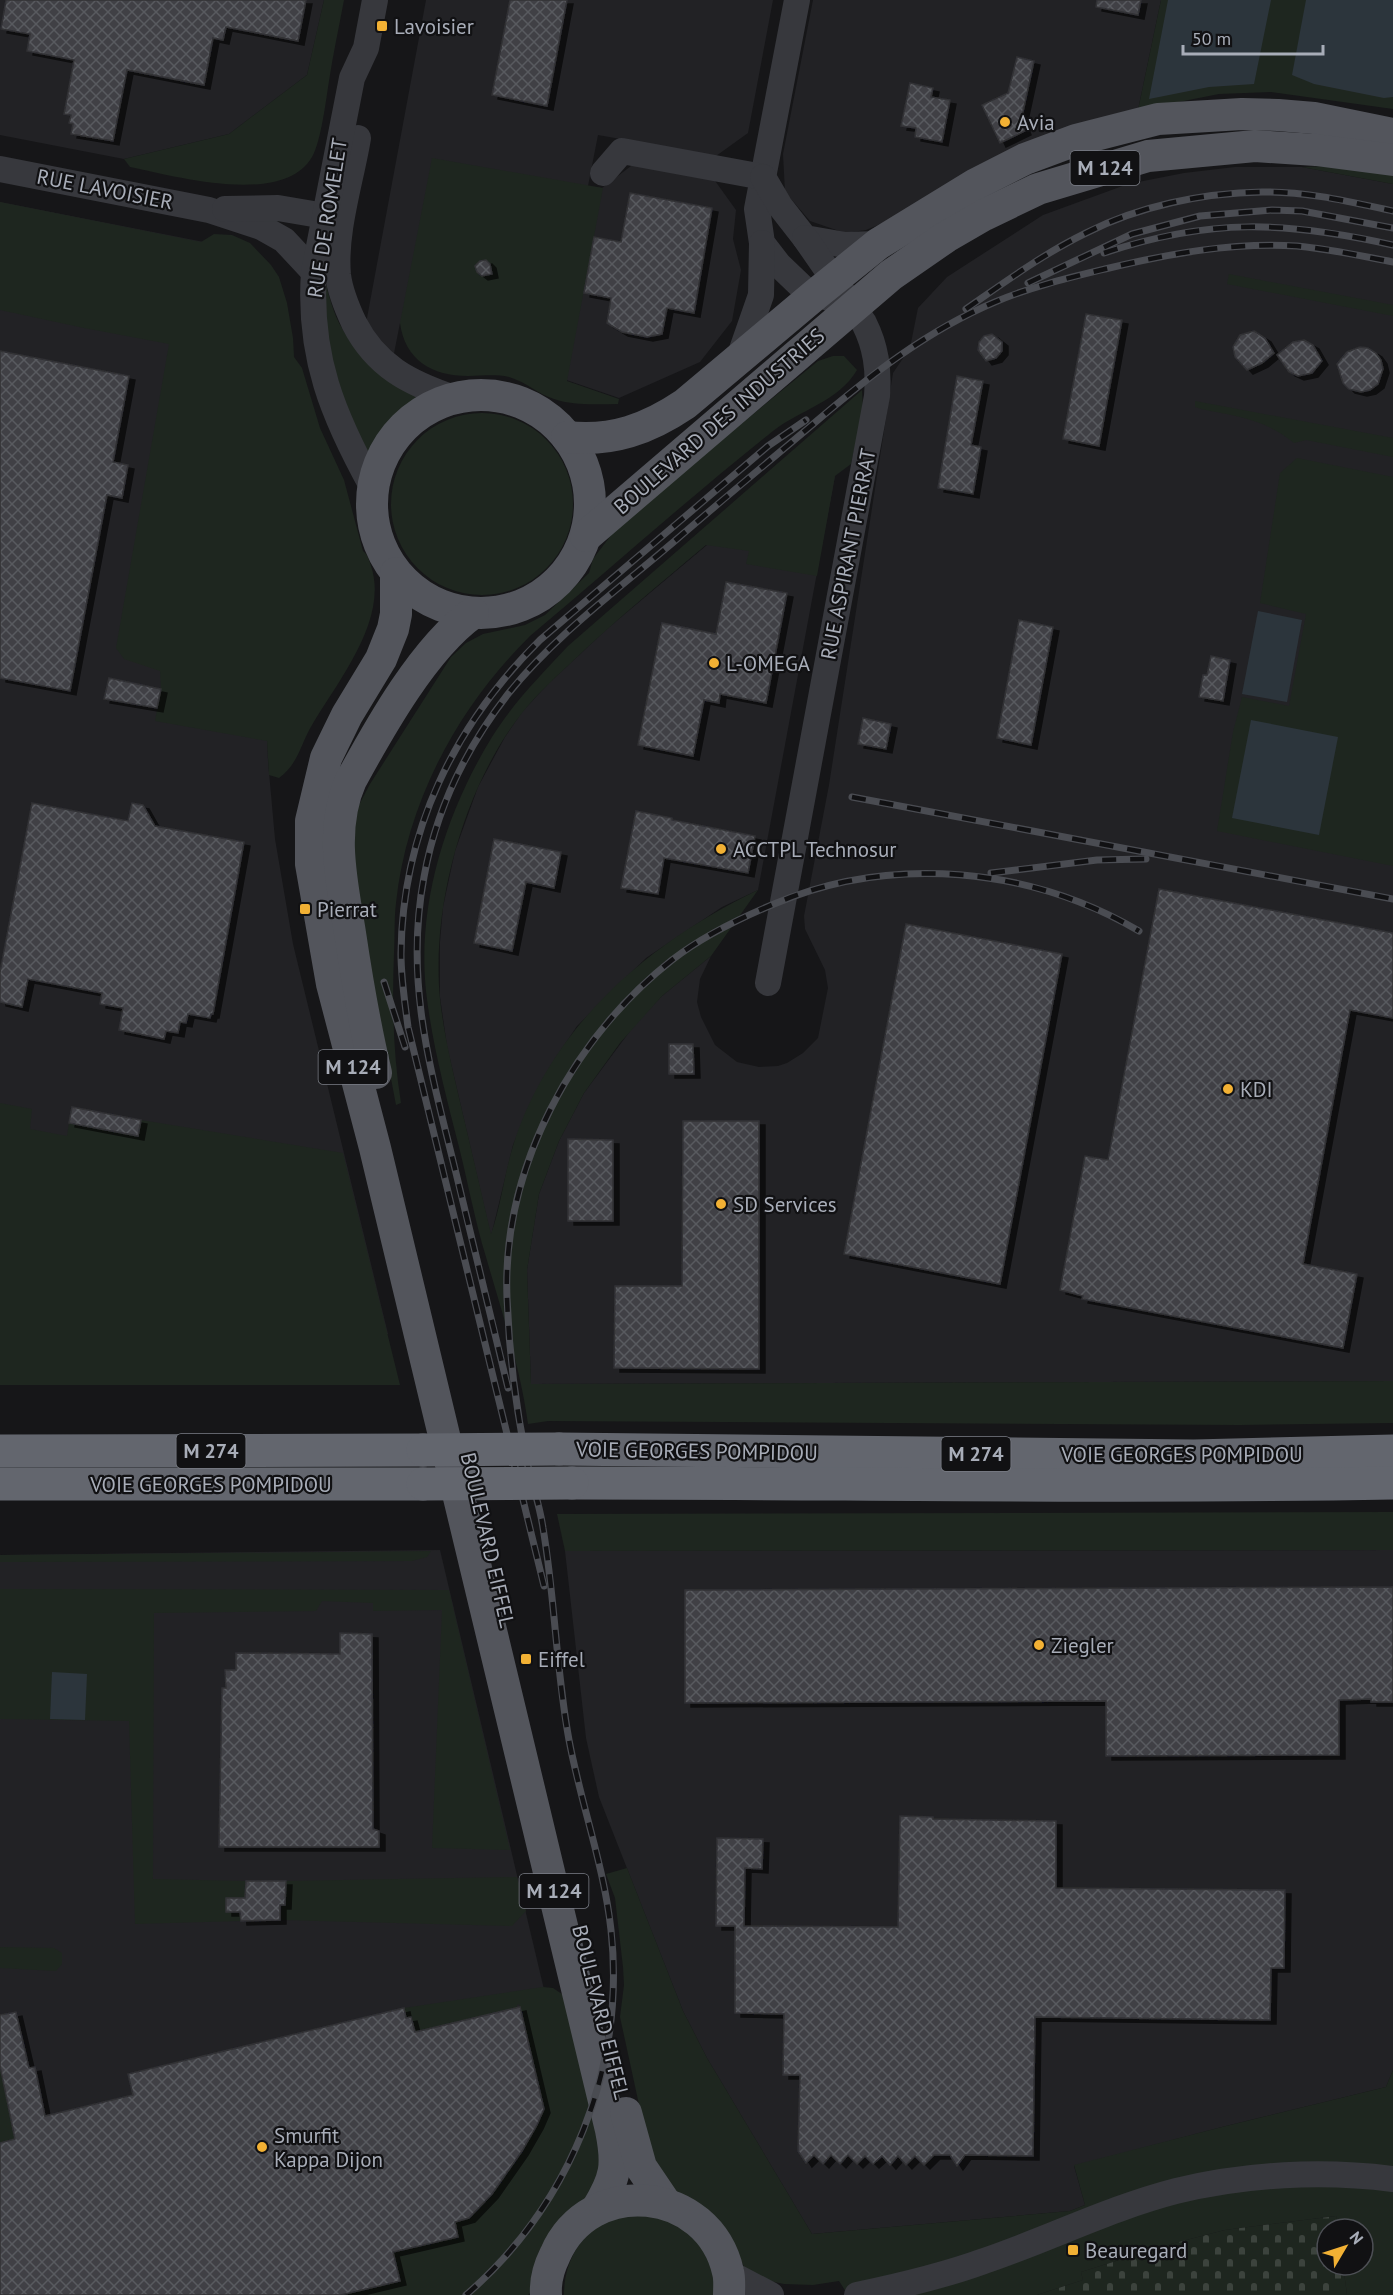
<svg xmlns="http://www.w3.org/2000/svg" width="1393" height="2295" viewBox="0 0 1393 2295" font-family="'PT Sans',sans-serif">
<defs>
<pattern id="cemetery-stones" width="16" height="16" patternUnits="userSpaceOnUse" patternTransform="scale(1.5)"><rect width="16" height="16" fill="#1e261f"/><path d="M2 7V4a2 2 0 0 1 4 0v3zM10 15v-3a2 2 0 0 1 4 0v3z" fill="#3c433d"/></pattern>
<pattern id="building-cross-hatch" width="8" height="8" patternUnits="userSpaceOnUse" patternTransform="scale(1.5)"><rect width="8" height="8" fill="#404145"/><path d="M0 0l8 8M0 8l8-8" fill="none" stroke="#595a5e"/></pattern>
<filter id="shadow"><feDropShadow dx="6" dy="4" stdDeviation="0" flood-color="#0009"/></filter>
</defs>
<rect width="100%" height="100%" fill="#161618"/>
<g fill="#222225">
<polygon points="0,0 324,0 307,75 229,134 124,159 0,135"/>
<polygon points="426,0 773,0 748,133 716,156 598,135 588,186 602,188 635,163 713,178 736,210 733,239 741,270 732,321 700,362 619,398 400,323 379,429 380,449 349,415"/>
<polygon points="813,0 1161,0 1138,110 950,183 883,223 866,230 845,233 810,221 785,192 783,154"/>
<polygon points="1235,167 1302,167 1393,184 1393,1381 531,1384 527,1270 539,1194 559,1141 584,1093 636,1023 662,996 711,956 700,979 697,1002 701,1017 715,1045 737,1062 759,1067 778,1066 787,1063 803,1053 818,1038 828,988 825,970 805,929 804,916 829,785 893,373 910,348 918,308 947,277 1043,215 1128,184 1184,173"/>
<polygon points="0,202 214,244 264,646 268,761 275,839 293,944 388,1334 0,1338"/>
<polygon points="835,476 758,890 722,907 646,958 577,1026 551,1065 531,1102 513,1145 491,1236 447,1046 440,997 440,942 443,907 455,851 478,787 505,737 522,712 548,684 607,629 707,545"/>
<polygon points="440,1550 573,2112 458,2277 434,2295 0,2295 0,1555"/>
<polygon points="1393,1550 1393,2070 1386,2087 1222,2127 1074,2166 1085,2205 1070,2211 812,2234 707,2058 683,2011 599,1797 586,1738 565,1551"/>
</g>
<g fill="#1e261f">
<path d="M324 0H344C339 27 333 54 329 81 326 100 321 142 312 157 283 207 175 176 130 167L124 159 229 134 307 75Z"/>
<polygon points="1161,0 1393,0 1393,109 1271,92 1219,94 1138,110"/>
<path d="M432 158 603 188 567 381 619 399 618 404C597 404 574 406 554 399 538 394 526 382 509 377 495 374 482 376 468 376 432 376 405 360 400 323Z"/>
<polygon points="1327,166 1393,174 1393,184 1302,167"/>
<path d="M0 202 201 242 214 234 232 235 250 243 271 265 279 277 287 303 293 338 294 357 302 368 320 428 344 480 363 551C368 555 369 560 371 566 389 619 338 681 312 725 300 745 299 763 279 778L269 775 267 741 155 721 161 689 160 671 124 659 116 648 169 344 84 328 0 310Z"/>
<path d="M322 270C327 287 331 307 339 323 358 358 384 381 419 398V401C396 415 383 432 370 455L347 417 323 328Z"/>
<polygon points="1229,274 1393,305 1393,316 1227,284"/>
<path d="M833 356H844L857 370C839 401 800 410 773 431 690 497 611 568 530 636 458 707 407 801 396 903 394 919 395 936 394 953 392 1004 393 1053 401 1103L396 1105 356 893 350 822 370 784 451 657 466 643 483 634 525 625 545 615 589 573 593 559 615 530 691 465 818 361Z"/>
<path d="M862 390 863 410 851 464 835 476 817 576 746 564 749 551 706 545C662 582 618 618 576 658 558 675 538 693 522 713 464 786 431 906 440 999 444 1036 453 1071 461 1106 471 1149 481 1191 491 1234 501 1206 504 1175 513 1146 550 1027 649 942 758 890L711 956 662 996 620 1043 584 1093 559 1141 539 1194 527 1270 531 1384 1393 1381V1423L1240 1425 548 1421 528 1424C520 1366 502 1313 486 1257 475 1221 468 1183 459 1147 446 1096 432 1044 426 991 417 903 446 812 492 737 513 703 541 675 568 646Z"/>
<path d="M1195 401 1393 438V457L1306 440 1294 443C1265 419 1236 416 1201 409L1195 407Z"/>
<circle cx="482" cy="504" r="91"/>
<polygon points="1297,458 1393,477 1393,866 1217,831 1233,732 1242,697 1289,706 1306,614 1260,603 1280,473"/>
<polygon points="0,1103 32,1109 30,1129 67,1136 69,1123 141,1120 343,1153 400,1385 0,1385"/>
<polygon points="1393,1512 1393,1550 565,1551 557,1514"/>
<polygon points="431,1551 427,1557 412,1561 0,1562 0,1555"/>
<polygon points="0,1589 449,1590 510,1850 432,1848 442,1610 373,1611 373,1603 322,1601 316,1611 154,1613 153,1879 246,1881 245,1898 226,1898 226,1912 240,1912 241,1921 135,1924 129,1721 0,1719"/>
<polygon points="627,1868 683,2011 707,2058 812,2234 1070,2211 1085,2205 1074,2165 1222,2127 1386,2087 1393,2070 1393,2295 1347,2295 1343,2265 1363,2265 1363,2229 1338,2229 1336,2216 1225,2230 1171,2244 1081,2272 1083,2280 1037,2295 848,2295 839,2281 813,2285 784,2284 759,2279 746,2271 729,2235 674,2192 653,2169 620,2017 624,1985 623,1967 615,1898 606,1874"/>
<polygon points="517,1877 526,1911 512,1926 280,1920 286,1881"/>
<polygon points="0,1947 54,1948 62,1953 62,1964 56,1971 0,1968"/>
<polygon points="543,1987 553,1988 568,1998 603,2124 604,2179 530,2293 528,2295 341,2295 400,2281 393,2252 458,2237 455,2222 469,2218 492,2194 522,2151 544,2109 519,2004 517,2005 517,2008 410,2034 415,2031 411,2017 406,2018 404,2008"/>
<polygon points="0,2066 15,2139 0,2143"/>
<path d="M630 2215C666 2216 696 2225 711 2262 715 2271 714 2285 716 2295H564C564 2265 578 2235 607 2222 614 2218 622 2217 630 2215Z"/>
</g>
<polygon fill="url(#cemetery-stones)" points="1336,2216 1338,2229 1327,2229 1327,2265 1343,2265 1347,2295 1037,2295 1083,2280 1081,2272 1171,2244 1225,2230"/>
<g fill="#2c353c">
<polygon points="1168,0 1271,0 1254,84 1209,87 1149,99"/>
<polygon points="1306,0 1393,0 1393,97 1384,98 1314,84 1292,75"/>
<polygon points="1258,611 1302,620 1287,702 1242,694"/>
<polygon points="1251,720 1338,737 1319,835 1232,818"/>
<polygon points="52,1672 87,1674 85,1720 50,1719"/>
</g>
<g fill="url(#building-cross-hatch)" stroke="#303034" stroke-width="1.5" filter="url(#shadow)">
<polygon points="6,0 306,0 298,41 226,27 223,40 213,38 204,85 127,70 113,141 71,134 73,124 69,123 71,115 64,114 74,60 27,51 30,34 1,29"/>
<polygon points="510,0 567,0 547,106 492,95"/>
<polygon points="1097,0 1141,0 1138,15 1096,7"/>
<polygon points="1017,57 1034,61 1021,121 1025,131 1000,143 982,105 1008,93"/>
<polygon points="910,83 933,88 931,97 950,100 942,142 915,137 916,128 901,126"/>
<polygon points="630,193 712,208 694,313 667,308 662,334 647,337 622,332 607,323 611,298 584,293 594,237 621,242"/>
<polygon points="486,260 490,264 492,274 482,276 477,272 475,266 480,261"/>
<polygon points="1086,314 1122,320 1099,446 1063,439"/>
<polygon points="1254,331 1265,338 1274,353 1262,363 1247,370 1235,357 1233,347 1240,335"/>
<polygon points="992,334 1002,342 1002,351 996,358 986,361 978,350 979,342 984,336"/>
<polygon points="1304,340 1313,345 1322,361 1312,373 1298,376 1289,372 1277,355 1293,342"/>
<polygon points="1360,347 1368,348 1376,353 1381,360 1383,369 1378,384 1370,390 1361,392 1349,389 1343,383 1337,364 1347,352"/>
<polygon points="0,351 129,376 113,462 128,465 122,498 107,495 70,691 0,678"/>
<polygon points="957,376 983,381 971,445 981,447 973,494 938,488"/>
<polygon points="726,582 787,593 766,703 720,694 719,703 704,700 693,756 638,745 662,623 716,634"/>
<polygon points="1019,620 1053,627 1031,745 997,738"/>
<polygon points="1211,656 1230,660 1223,701 1199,697 1203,675 1207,675"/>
<polygon points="109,678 161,689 157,708 104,699"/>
<polygon points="863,718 891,724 886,749 858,744"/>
<polygon points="32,803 128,821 132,803 143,805 155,826 244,842 213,1014 211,1014 210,1018 188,1014 186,1023 180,1022 178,1033 166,1031 164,1039 119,1030 123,1008 100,1004 102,993 28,979 22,1007 0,1002 0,972"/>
<polygon points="636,811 672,818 672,820 755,836 748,873 664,858 658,894 621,888"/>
<polygon points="494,839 561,852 554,888 526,882 512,951 474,943"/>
<polygon points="1159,889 1393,933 1393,1018 1350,1010 1303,1264 1357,1274 1343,1348 1082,1299 1083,1296 1060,1290 1085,1156 1108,1160"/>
<polygon points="906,924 1062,954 1000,1284 844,1254"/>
<polygon points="669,1044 693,1044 694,1074 669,1074"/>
<polygon points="72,1107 141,1120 138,1136 69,1123"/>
<polygon points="683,1121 759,1121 759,1369 614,1368 615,1286 682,1286"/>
<polygon points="568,1139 613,1140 613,1221 568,1221"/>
<polygon points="1393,1587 1393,1702 1371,1702 1371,1699 1339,1700 1339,1755 1106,1756 1106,1701 685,1703 685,1590"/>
<polygon points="340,1633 372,1634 373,1829 379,1831 379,1847 219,1847 222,1688 226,1688 225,1670 236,1670 236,1653 340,1654"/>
<polygon points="900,1816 933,1817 933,1819 1056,1821 1056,1888 1285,1890 1284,1968 1271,1968 1270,2020 1035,2017 1033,2156 965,2155 957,2166 950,2155 934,2155 924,2165 915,2156 906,2165 898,2156 890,2165 882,2156 873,2164 865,2156 857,2164 848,2155 840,2164 831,2155 823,2164 814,2155 806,2163 798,2151 800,2075 783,2075 784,2014 735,2013 735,1926 716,1926 717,1838 763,1839 762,1869 745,1868 744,1926 898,1927"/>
<polygon points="246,1881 286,1881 285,1905 280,1905 280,1920 241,1921 240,1912 226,1912 226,1898 245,1898"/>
<polygon points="520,2007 544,2109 537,2125 522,2151 492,2194 469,2218 455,2222 458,2237 393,2252 400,2281 341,2295 0,2295 0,2143 15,2139 0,2066 0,2015 16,2012 29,2068 35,2067 45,2116 133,2095 128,2074 404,2008 406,2018 411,2017 415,2032"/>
</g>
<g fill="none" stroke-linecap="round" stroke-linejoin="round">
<g stroke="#37383d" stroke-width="26">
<polyline points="797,0 757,209 762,243 779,265 803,288 831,299"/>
<path d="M358 138C351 180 334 232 338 275 340 291 347 308 354 323 376 366 409 383 454 398"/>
<polyline points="0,169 209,210 261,227 284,240 314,272"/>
<polyline points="603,173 622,151 763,177"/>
<polyline points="763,177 780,206 805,238 845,245 878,244"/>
<polyline points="225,209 278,208 325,216"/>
<polyline points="738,361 761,295 762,243"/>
<path d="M373 488C333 416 308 356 314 272L352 78 366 48 375 0"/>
<path d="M768 983 877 396C879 369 876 347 864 323L805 238"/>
<polyline points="729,2273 771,2295"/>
<path d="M857 2295C900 2286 943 2276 984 2261 1049 2239 1110 2208 1176 2191 1246 2174 1322 2170 1393 2179"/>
</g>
<g stroke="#53555c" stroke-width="32">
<circle cx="481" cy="504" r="109"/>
<path d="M567 437C612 442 648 429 685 404L816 294 878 244 976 184 1025 159 1076 140 1158 119 1242 114 1278 115 1314 118 1393 134"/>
<polyline points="586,536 891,275 946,237 984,215 1038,189 1148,156 1255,146 1316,150 1393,160"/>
<path d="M396 573V614L393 629 381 659 347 715 326 758 311 821V864L332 984 375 1148 611 2130C618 2165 616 2178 597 2209"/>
<path d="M376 1073C365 1027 357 980 350 933 342 883 329 829 351 780 380 727 424 648 473 613"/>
<polyline points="626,2113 641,2167 666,2204"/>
<path d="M546 2295C545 2281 549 2267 555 2255 590 2174 709 2186 728 2272 730 2279 729 2288 729 2295"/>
</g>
<g stroke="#63666e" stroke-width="33">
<polyline points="559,1449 1194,1456 1393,1451"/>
<polyline points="0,1451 423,1450"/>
<path d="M572 1483C845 1483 1119 1488 1393 1483"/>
<polyline points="0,1484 423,1484"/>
</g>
<g stroke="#4a4c52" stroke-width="7">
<g id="rail">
<path d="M1104 253C1210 218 1285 221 1393 245"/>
<polyline points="1028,283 1132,234 1200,216 1272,210 1302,211 1393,228"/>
<path d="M966 309C1005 282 1043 254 1086 233 1139 206 1202 193 1262 192 1306 191 1351 202 1393 211"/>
<polyline points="852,797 1393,899"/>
<polyline points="991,873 1097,860 1146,859"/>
<polyline points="384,982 405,1047"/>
<path d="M508 1388C491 1316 473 1245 456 1173 431 1071 404 983 424 877 436 810 466 748 508 694 555 635 620 588 677 539 722 500 767 463 812 425 868 377 926 331 995 302 1030 287 1068 278 1105 269 1168 254 1231 242 1297 246 1330 249 1361 256 1393 262"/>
<path d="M544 1586 408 1027C405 1003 401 979 401 954 402 832 454 725 540 640L768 446 806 420"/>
<path d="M466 2295C570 2205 626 2068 611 1930 604 1866 581 1804 569 1740 556 1670 555 1598 543 1528 540 1506 532 1484 527 1462 516 1409 509 1352 507 1298 502 1168 572 1039 672 960 703 936 738 919 774 904 891 854 1030 867 1139 931"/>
</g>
</g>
<use href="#rail" stroke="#111113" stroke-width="4.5" stroke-dasharray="14" stroke-linecap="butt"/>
<g stroke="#63666e" stroke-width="33">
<polyline points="423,1450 559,1449"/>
<polyline points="423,1484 572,1483"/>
</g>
</g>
<g fill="#f2b134" stroke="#111113" stroke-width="2">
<rect x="376" y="20" width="12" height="12" rx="3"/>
<circle cx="1005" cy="122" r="6"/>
<circle cx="714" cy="663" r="6"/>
<circle cx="721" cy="849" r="6"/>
<rect x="299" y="903" width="12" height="12" rx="3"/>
<circle cx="1228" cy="1089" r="6"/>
<circle cx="721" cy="1204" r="6"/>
<circle cx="1039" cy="1645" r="6"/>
<rect x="520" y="1653" width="12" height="12" rx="3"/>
<circle cx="262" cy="2147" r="6"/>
<rect x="1067" y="2244" width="12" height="12" rx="3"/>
</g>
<g text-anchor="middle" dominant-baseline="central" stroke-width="4.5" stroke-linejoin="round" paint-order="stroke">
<g fill="#111113" stroke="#7b7e86" stroke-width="1.5">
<rect x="1070.5" y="151" width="69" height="34" rx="4.5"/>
<rect x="318.5" y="1050" width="69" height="34" rx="4.5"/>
<rect x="176.5" y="1434" width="69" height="34" rx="4.5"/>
<rect x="941.5" y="1437" width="69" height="34" rx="4.5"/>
<rect x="519.5" y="1874" width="69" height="34" rx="4.5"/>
</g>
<g font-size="20" font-weight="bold" fill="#a8adb8">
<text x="1105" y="168">M 124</text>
<text x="353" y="1067">M 124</text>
<text x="211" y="1451">M 274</text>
<text x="976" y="1454">M 274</text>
<text x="554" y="1891">M 124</text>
</g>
<g font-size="21" fill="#a8adb8" stroke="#111113" text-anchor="start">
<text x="394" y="26">Lavoisier</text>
<text x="1017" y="122">Avia</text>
<text x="726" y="663">L-OMEGA</text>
<text x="733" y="849">ACCTPL Technosur</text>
<text x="317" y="909">Pierrat</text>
<text x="1240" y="1089">KDI</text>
<text x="733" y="1204">SD Services</text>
<text x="1051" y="1645">Ziegler</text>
<text x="538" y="1659">Eiffel</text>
<text x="274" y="2135">Smurfit<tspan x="274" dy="24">Kappa Dijon</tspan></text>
<text x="1085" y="2250">Beauregard</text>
</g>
<g font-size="21" fill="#a8adb8" stroke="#111113">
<text transform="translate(105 189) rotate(11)">RUE LAVOISIER</text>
<text transform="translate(327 218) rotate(-81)">RUE DE ROMELET</text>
<text transform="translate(719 421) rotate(-41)">BOULEVARD DES INDUSTRIES</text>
<text transform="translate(848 554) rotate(-79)">RUE ASPIRANT PIERRAT</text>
<text transform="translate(697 1451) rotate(1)">VOIE GEORGES POMPIDOU</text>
<text x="1182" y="1454">VOIE GEORGES POMPIDOU</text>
<text x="211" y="1484">VOIE GEORGES POMPIDOU</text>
<text transform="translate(488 1540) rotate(77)">BOULEVARD EIFFEL</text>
<text transform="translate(601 2012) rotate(76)">BOULEVARD EIFFEL</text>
</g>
</g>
<g transform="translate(1345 2247) rotate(51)"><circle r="28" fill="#111113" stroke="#4d4f55" stroke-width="1.5"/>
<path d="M0-4.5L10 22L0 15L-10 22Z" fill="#f2b134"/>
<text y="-9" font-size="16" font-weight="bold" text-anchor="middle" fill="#a8adb8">N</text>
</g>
<path d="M1183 45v9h140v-9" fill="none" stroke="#a8adb8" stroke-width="3"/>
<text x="1192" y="45" font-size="18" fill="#a8adb8" stroke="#111113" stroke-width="4.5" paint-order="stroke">50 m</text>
</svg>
